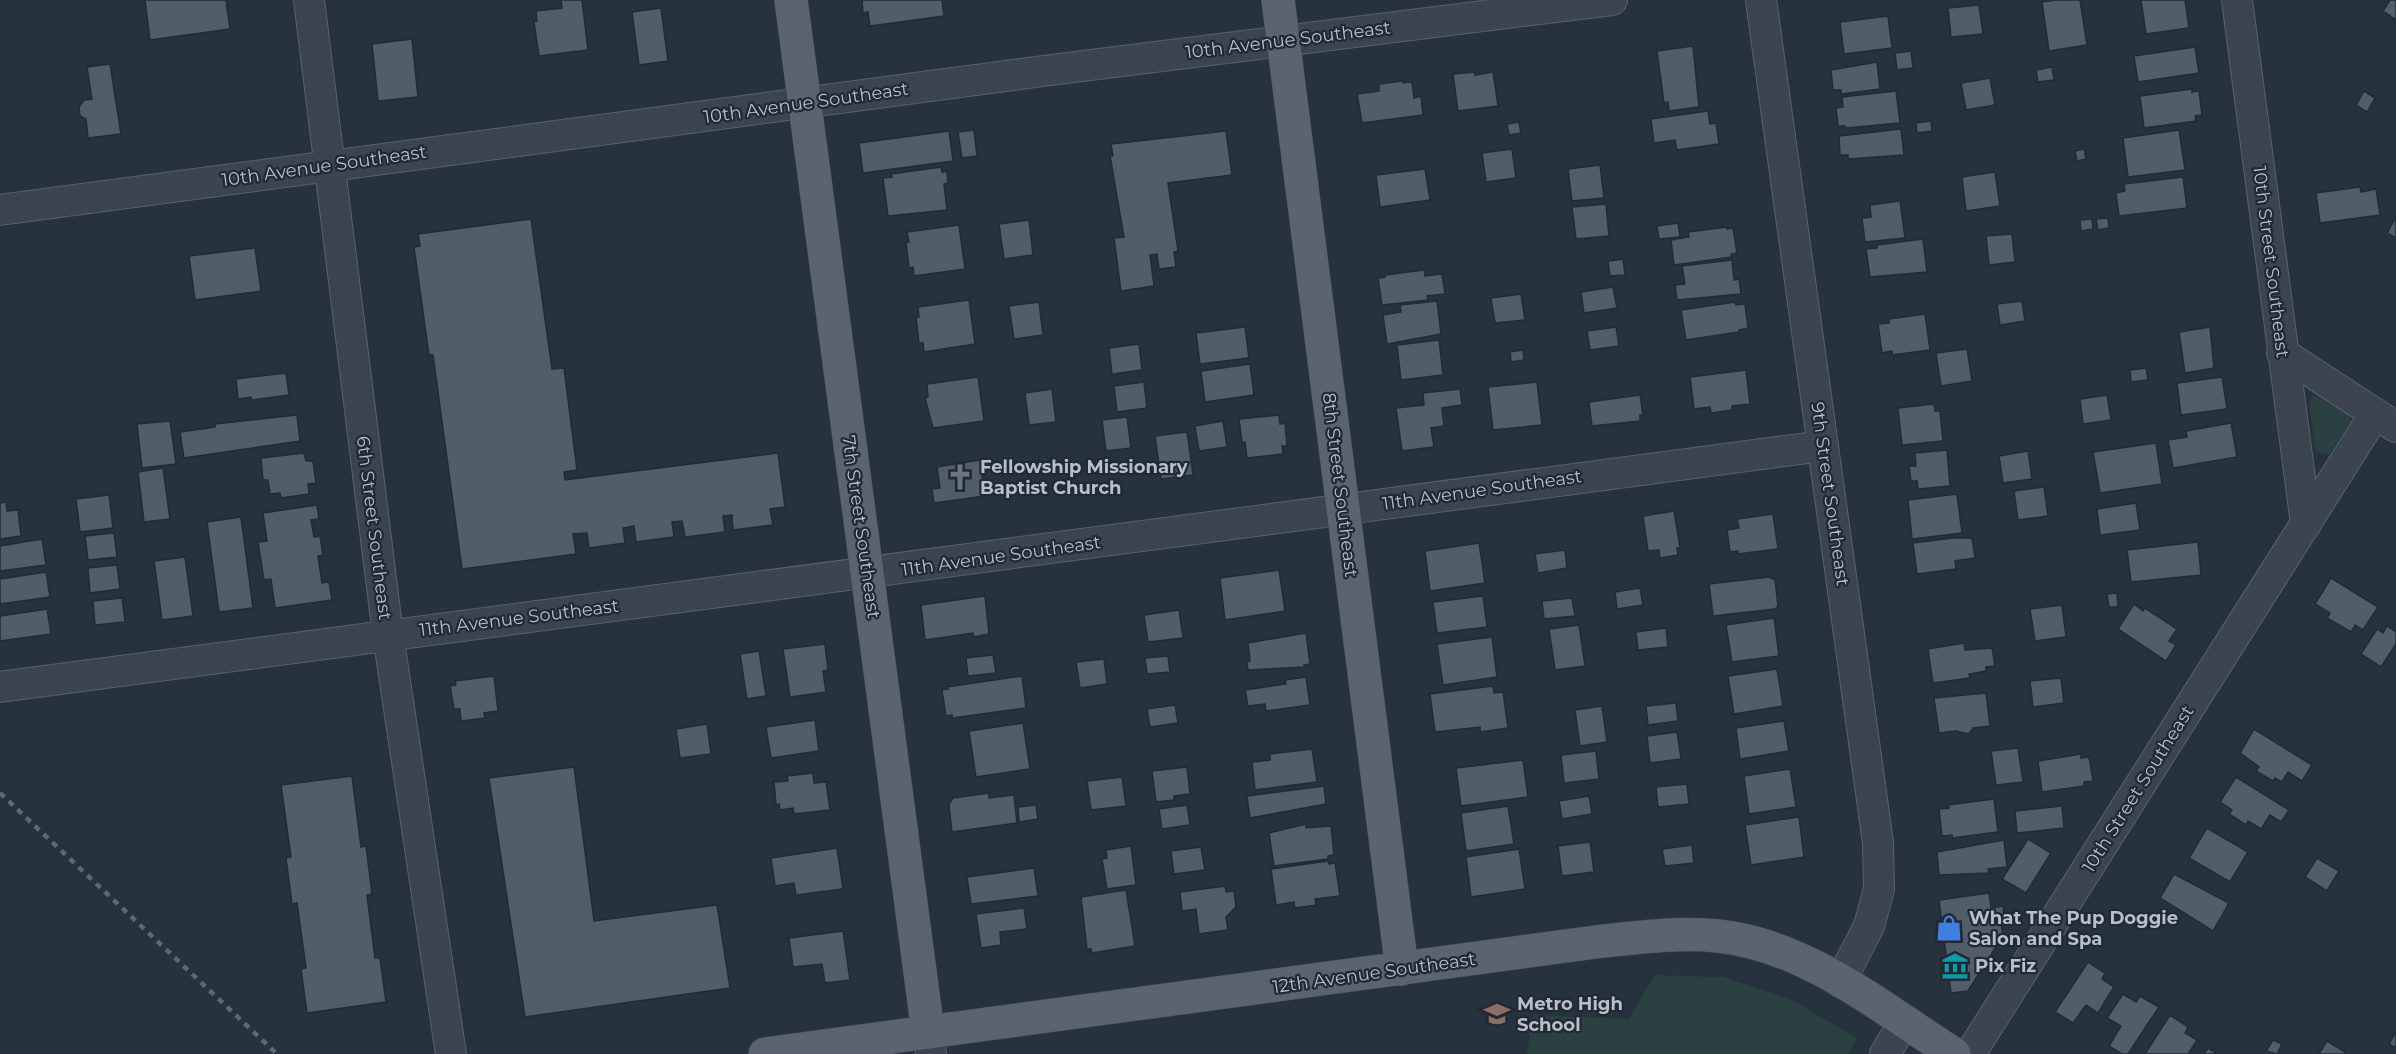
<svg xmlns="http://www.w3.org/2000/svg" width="2396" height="1054" viewBox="0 0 2396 1054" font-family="Montserrat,sans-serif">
<rect width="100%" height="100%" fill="#27323f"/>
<g fill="#2a4041">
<polygon points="2313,396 2327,400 2350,416 2351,422 2329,454 2316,451 2309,405"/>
<polygon points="1655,975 1723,977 1790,999 1857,1038 1848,1054 1527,1054 1533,1015 1629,1019"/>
</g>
<g fill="#515d69" stroke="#222b36" stroke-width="1.5">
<polygon points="145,0 226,0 230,29 150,40"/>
<polygon points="561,0 582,0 588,50 539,56 534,22 537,21 536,11 562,8"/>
<polygon points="862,0 942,0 944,16 870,26 868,12 863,13"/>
<polygon points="2056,0 2080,0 2087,45 2049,51 2042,2"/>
<polygon points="2141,0 2185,0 2189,28 2146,34"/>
<polygon points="2390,0 2396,0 2396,20 2383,11"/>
<polygon points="1979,5 1983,34 1951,37 1948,8"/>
<polygon points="661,8 668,61 639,65 632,12"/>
<polygon points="1888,16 1892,48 1844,54 1840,22"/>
<polygon points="412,39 418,97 378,101 372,44"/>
<polygon points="1693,46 1699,107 1669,111 1668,102 1664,103 1657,51"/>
<polygon points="2195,47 2199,73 2138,82 2134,56"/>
<polygon points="1911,51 1913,68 1897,70 1895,53"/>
<polygon points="1877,62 1880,89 1841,94 1841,90 1833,90 1831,70"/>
<polygon points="110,64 121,134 88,138 86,119 80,116 79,107 84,100 92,99 87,67"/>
<polygon points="2052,67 2054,80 2038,82 2036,70"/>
<polygon points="1475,72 1475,75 1493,72 1498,106 1458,111 1453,74"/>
<polygon points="1990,78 1995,105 1966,110 1961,83"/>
<polygon points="1403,81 1403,83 1412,82 1414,98 1421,96 1423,115 1362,123 1357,94 1379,91 1379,84"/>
<polygon points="2192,89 2192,92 2199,91 2202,115 2195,116 2196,121 2144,128 2140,96"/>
<polygon points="1896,91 1900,123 1846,128 1845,126 1838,126 1836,108 1843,107 1842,97"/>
<polygon points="2364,91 2375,98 2367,112 2356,105"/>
<polygon points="1708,111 1710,124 1716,123 1719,144 1677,150 1675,140 1654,143 1651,119"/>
<polygon points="1931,121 1932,131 1917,133 1916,123"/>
<polygon points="1519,122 1521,133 1509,135 1507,124"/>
<polygon points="1901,129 1904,155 1848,159 1848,155 1840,155 1839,136"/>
<polygon points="974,130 977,156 962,158 958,132"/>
<polygon points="2179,130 2185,170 2128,177 2123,138"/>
<polygon points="949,131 953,161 863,173 859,143"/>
<polygon points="1226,131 1232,175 1168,183 1178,251 1174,252 1176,267 1159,269 1157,254 1150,255 1154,286 1121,291 1114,238 1124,237 1110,156 1113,156 1111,144"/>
<polygon points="1512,149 1516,178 1486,182 1482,153"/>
<polygon points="2084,149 2086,159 2077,161 2075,151"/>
<polygon points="1600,165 1604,198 1572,201 1568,169"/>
<polygon points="941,167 942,172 947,171 948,183 944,184 947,210 888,216 883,178 892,177 891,174"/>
<polygon points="1425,169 1430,200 1380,207 1376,175"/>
<polygon points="1995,172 2000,206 1966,211 1962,177"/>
<polygon points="2183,177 2187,208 2119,216 2116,193 2125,191 2124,184"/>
<polygon points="2360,187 2361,192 2376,189 2380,215 2320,223 2316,193"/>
<polygon points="1900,201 1905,238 1865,242 1862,218 1871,217 1870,205"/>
<polygon points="1606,204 1609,236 1576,239 1572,207"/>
<polygon points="2396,217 2396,238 2387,233"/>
<polygon points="2108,218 2109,228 2098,230 2096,219"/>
<polygon points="531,219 552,369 564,368 577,470 564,472 565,480 778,453 785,507 770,509 773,525 733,530 732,515 723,516 725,532 685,537 682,521 672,522 674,537 636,542 634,526 623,528 625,543 589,548 587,533 573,534 576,554 462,569 433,355 429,355 414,247 420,246 418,234"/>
<polygon points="2092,219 2093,229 2081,231 2080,220"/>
<polygon points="1029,220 1033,255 1004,259 999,224"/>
<polygon points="1678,223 1680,237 1659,239 1657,226"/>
<polygon points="959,225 965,269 914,276 913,267 909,268 906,242 909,242 907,232"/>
<polygon points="1727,227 1727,229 1733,228 1737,253 1731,254 1732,257 1674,265 1671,240 1689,237 1688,232"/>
<polygon points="2012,234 2015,262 1989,265 1986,236"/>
<polygon points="1923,239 1927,272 1870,277 1866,249 1877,248 1877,245"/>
<polygon points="255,248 261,291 195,300 189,256"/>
<polygon points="1623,259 1625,275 1610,276 1608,261"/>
<polygon points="1732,260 1734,280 1739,279 1741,294 1677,300 1675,285 1685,284 1682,266"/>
<polygon points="1424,270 1425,276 1442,274 1445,294 1427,296 1428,300 1382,305 1378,278 1385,277 1385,275"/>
<polygon points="1613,287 1617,308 1584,313 1581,292"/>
<polygon points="1521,294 1525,320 1495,323 1491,298"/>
<polygon points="969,300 975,344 924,352 923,343 919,343 916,317 919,317 918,307"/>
<polygon points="1437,301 1441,334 1387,344 1383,315 1401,312 1400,305"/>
<polygon points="2022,301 2025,321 2000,325 1997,304"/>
<polygon points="1039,302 1043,335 1014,339 1009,306"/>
<polygon points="1735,302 1736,305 1745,304 1748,328 1739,330 1739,332 1686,340 1681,310"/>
<polygon points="1925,314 1930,350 1892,355 1892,351 1882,353 1878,324 1889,323 1889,319"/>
<polygon points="1245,327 1249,358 1200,364 1196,333"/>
<polygon points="1616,327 1619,346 1590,350 1587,331"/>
<polygon points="2210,327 2214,368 2185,373 2179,332"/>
<polygon points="1439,340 1443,375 1401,380 1397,345"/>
<polygon points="1139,344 1142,370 1112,374 1109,348"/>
<polygon points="1967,349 1972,381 1941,386 1936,353"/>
<polygon points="1523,350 1524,360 1511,362 1510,352"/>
<polygon points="1250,364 1254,395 1205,402 1201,371"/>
<polygon points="2146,368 2148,380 2131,382 2130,370"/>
<polygon points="1746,370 1750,404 1732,406 1732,410 1711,413 1710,407 1694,409 1690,377"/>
<polygon points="286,373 289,395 252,400 251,397 238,399 236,379"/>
<polygon points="978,377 984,421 933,428 925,398 928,397 927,384"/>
<polygon points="2222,377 2227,409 2181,415 2177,383"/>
<polygon points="1144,382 1147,408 1117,412 1114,386"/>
<polygon points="1537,382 1542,425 1493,430 1488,387"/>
<polygon points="1052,389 1056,422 1029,425 1025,393"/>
<polygon points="1460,389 1462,405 1442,408 1444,426 1431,428 1434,447 1402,451 1396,408 1424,405 1423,393"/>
<polygon points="1640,395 1643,415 1640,415 1640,421 1592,426 1589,402"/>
<polygon points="2107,395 2111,420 2083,424 2080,399"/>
<polygon points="1934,404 1935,411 1940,411 1943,441 1902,445 1898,408"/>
<polygon points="297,415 300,441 184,458 180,432 215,427 215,424"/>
<polygon points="1279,415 1280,424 1285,423 1287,446 1282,446 1283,454 1247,458 1245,442 1242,443 1239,419"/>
<polygon points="1127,417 1131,448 1106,451 1102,420"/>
<polygon points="170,421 176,464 142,468 137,424"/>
<polygon points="1223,421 1227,447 1199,451 1195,426"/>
<polygon points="2231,423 2237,457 2173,468 2168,440 2187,437 2186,431"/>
<polygon points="1187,432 1193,475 1161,479 1155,436"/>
<polygon points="2156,443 2162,484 2100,493 2093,452"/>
<polygon points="1947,450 1950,486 1918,489 1917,481 1911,481 1909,466 1916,466 1915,453"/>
<polygon points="2028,451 2032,479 2003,483 1999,456"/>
<polygon points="304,453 306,461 313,461 316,483 308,484 309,494 281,498 280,493 270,494 268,480 263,480 261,458"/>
<polygon points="980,460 985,496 934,503 932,489 940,488 937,467"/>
<polygon points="163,468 170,519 144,522 138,472"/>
<polygon points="2044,487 2048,516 2018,520 2014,491"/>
<polygon points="1957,494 1962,533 1912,539 1908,500"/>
<polygon points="109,495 113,528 80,532 76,499"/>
<polygon points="6,502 7,511 18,510 21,536 0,539 0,503"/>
<polygon points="2136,503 2140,530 2100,535 2097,509"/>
<polygon points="317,505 319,519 311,520 314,537 320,536 323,555 318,556 322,583 329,582 332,600 275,608 271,579 264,580 258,542 267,541 263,513"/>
<polygon points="1674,511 1680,548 1677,548 1678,555 1660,558 1659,550 1648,551 1643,516"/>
<polygon points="1773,514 1778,549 1738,554 1738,551 1730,552 1727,530 1739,528 1737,519"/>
<polygon points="241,517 253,608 219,612 207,522"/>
<polygon points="114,533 117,557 88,560 85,536"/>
<polygon points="1953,538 1972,538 1975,558 1955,561 1956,569 1917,574 1913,543"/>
<polygon points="42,539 46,565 0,571 0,546"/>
<polygon points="2198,542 2201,575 2131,582 2127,550"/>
<polygon points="1479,543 1485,583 1430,591 1425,551"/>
<polygon points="1565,550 1567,568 1538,573 1535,554"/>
<polygon points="185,557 193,616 162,620 154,561"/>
<polygon points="117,565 120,589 90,593 88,568"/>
<polygon points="1279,570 1285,611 1225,620 1220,578"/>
<polygon points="46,572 50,597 0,604 0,579"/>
<polygon points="1769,577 1775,580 1778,606 1775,609 1713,616 1709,584"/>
<polygon points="2331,578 2378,607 2363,630 2355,625 2351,632 2327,618 2330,613 2315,604"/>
<polygon points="1640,588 1643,605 1617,609 1615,592"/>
<polygon points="2117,593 2118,607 2109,607 2107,594"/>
<polygon points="985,596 989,634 974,637 973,633 925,640 921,605"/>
<polygon points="1483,596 1487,627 1437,633 1433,602"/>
<polygon points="122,598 125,622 95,625 93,601"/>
<polygon points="1572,598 1575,616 1544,619 1542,601"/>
<polygon points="2134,604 2143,611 2145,608 2177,629 2169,641 2176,645 2166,661 2118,629"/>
<polygon points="2062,605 2066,637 2035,641 2030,609"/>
<polygon points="47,609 51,634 0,641 0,616"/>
<polygon points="1179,610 1183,638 1148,642 1144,615"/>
<polygon points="1774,618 1779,656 1732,662 1726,625"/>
<polygon points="1579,625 1585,666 1555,670 1549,629"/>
<polygon points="2387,626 2396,632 2396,644 2381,667 2361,654 2377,629 2383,633"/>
<polygon points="1666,628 1668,647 1638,650 1636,632"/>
<polygon points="1306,633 1310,664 1304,665 1305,667 1248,670 1247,662 1250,661 1248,643"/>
<polygon points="1492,637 1497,677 1443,685 1437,644"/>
<polygon points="1964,643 1965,650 1992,648 1995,666 1986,667 1986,671 1969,674 1970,678 1933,683 1928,649"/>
<polygon points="825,644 828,670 823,671 826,692 790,697 783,649"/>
<polygon points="759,651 766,696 747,699 740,654"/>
<polygon points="993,655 996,673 968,676 966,658"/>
<polygon points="1168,656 1170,672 1147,674 1145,658"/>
<polygon points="1104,659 1107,684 1080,688 1076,662"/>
<polygon points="1777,669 1783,706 1734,714 1728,676"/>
<polygon points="494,676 498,711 484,713 485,718 461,721 460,709 454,709 450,686 456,685 455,681"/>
<polygon points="1022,676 1026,708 952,718 952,715 946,716 942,690 948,689 947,687"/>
<polygon points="1306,677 1310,705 1266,711 1265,704 1248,706 1245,690 1286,684 1285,680"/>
<polygon points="2061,678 2064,703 2033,707 2030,681"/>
<polygon points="1493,686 1494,693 1503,692 1508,728 1480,732 1480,727 1435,732 1430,694"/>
<polygon points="1986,693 1990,726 1973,728 1969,734 1956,731 1939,733 1934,698"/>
<polygon points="1676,703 1678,721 1648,725 1646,706"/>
<polygon points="1175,705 1178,723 1150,727 1147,709"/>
<polygon points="1602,706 1607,742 1580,746 1575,710"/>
<polygon points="815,720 819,751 771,758 766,727"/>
<polygon points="1784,721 1789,751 1740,759 1736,728"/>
<polygon points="1023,723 1030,769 976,777 969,731"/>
<polygon points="707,724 711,754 680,758 676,729"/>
<polygon points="2254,729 2312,765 2302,781 2288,772 2282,782 2275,778 2273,781 2256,771 2259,767 2240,753"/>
<polygon points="1677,732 1681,759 1650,763 1647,736"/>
<polygon points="2018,748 2023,782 1996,785 1991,751"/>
<polygon points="1312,749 1317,782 1255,790 1252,762 1270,760 1270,754"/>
<polygon points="1596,751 1599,779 1564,783 1561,755"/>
<polygon points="2081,754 2081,758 2089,757 2093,781 2084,782 2084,786 2042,792 2038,761"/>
<polygon points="1523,760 1528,797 1461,806 1456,768"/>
<polygon points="574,767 594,921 717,905 730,988 525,1017 489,778"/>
<polygon points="1187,767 1190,794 1174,796 1174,800 1156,802 1152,771"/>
<polygon points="1790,769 1796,807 1749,814 1744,776"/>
<polygon points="813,773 814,783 826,782 830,810 794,814 793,808 780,810 779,804 776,805 774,782 788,781 787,776"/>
<polygon points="352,776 361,847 366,846 372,894 367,895 375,958 380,958 386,1002 307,1013 301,969 306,968 297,903 292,904 286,858 291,857 281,785"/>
<polygon points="1122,777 1126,806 1091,810 1087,781"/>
<polygon points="2236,777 2289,810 2281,822 2270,815 2261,829 2248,821 2246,825 2229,814 2232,810 2220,802"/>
<polygon points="1687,784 1689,804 1658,807 1656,787"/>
<polygon points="1324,786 1326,804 1250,818 1247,796"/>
<polygon points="989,793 989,798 1014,795 1017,823 952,832 949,805 953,798"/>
<polygon points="1589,796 1592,814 1562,819 1559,801"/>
<polygon points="1994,799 1998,832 1952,838 1952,835 1942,836 1939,809 1949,808 1948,805"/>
<polygon points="1036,805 1038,819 1019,822 1018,807"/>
<polygon points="1187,805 1190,825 1162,829 1159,809"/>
<polygon points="1508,806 1514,844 1466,851 1461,813"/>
<polygon points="2062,806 2064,828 2017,833 2015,811"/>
<polygon points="1799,817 1804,857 1751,865 1745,825"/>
<polygon points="1306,824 1306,828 1331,826 1334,855 1328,856 1328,859 1274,866 1269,833"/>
<polygon points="2207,828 2248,852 2230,882 2189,858"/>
<polygon points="2028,839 2051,853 2026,893 2002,879"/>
<polygon points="2004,840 2007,867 1988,869 1989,873 1939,875 1937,852"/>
<polygon points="1590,842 1594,872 1562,876 1558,846"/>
<polygon points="1692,845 1694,863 1665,866 1662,849"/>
<polygon points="1131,846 1136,885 1107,889 1102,859 1107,858 1106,850"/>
<polygon points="1201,847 1205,870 1174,874 1171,851"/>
<polygon points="837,848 843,889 796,895 794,883 775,886 771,858"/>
<polygon points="1519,849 1525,889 1471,897 1466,857"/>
<polygon points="2317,858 2339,871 2327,891 2305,877"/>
<polygon points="1328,861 1329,864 1335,863 1340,896 1315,899 1316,905 1295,908 1294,902 1276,905 1271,869"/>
<polygon points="1034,868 1038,896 971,904 967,877"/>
<polygon points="2174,874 2229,903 2213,931 2160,898"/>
<polygon points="1225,886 1226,892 1234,891 1236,907 1226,917 1228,930 1199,934 1196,909 1182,911 1180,892"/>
<polygon points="1126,890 1135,946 1092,953 1091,949 1087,949 1081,897"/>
<polygon points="1989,893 1991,908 2003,906 2004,915 2000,916 2003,936 1968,991 1951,993 1939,900"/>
<polygon points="1024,908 1027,929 1000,932 1001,945 981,948 976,914"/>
<polygon points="843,931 850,980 825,983 822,964 793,967 789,938"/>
<polygon points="2088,962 2105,973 2102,979 2114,987 2098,1013 2086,1005 2073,1023 2055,1012"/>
<polygon points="2123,994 2136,1002 2140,996 2159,1007 2128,1054 2122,1054 2109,1046 2121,1026 2107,1018"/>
<polygon points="2170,1015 2188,1027 2185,1033 2197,1040 2188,1054 2145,1054"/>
<polygon points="2396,1032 2396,1048 2389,1044"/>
<polygon points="2273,1040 2282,1044 2277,1054 2266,1051"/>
<polygon points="2327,1041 2345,1052 2344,1054 2319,1054"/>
<polygon points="2208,1048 2217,1054 2204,1054"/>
</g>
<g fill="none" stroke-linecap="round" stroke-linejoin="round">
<g stroke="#59626c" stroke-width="32">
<g id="minor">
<polyline points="309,0 388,635 451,1054"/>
<polyline points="1761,0 1878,843 1879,889 1869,926 1840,982"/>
<polyline points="2237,0 2306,524"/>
<polyline points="0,210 1043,71 1612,0"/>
<polyline points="2282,353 2396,427"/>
<polyline points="0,687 1823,446"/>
<polyline points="928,1032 931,1054"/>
<polyline points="1885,1054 1904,1022"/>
<polyline points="1970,1054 2375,414"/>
</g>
</g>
<g stroke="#454d58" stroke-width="34">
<g id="major">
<polyline points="791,0 928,1032"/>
<polyline points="1278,0 1402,969"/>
<path d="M765 1054 1603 941C1641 937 1679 932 1718 936 1806 945 1881 1008 1954 1054"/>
</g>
</g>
<use href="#minor" stroke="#3b444f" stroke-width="30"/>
<use href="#major" stroke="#5a636f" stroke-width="33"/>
<polyline stroke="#5e6875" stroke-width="4.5" stroke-dasharray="6 6" stroke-linecap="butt" points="0,793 277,1054"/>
</g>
<defs>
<g id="church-bare" transform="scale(2.07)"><path d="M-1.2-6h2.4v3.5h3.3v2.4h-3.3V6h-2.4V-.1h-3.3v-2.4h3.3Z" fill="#6b7280" stroke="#202934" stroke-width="2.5" paint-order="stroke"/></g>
<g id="shop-bare" transform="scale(2.07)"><path d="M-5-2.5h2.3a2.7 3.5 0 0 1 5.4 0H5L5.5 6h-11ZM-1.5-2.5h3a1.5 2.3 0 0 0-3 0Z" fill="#3f7fe0" stroke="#202934" stroke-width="2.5" paint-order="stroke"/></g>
<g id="museum-bare" transform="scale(2.07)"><path d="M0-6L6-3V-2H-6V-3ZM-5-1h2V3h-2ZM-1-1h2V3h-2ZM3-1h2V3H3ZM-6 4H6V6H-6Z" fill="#0f9aa8" stroke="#202934" stroke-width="2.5" paint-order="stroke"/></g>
<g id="school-bare" transform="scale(2.07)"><path d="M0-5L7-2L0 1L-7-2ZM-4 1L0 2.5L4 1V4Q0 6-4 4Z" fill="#8d6e63" stroke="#202934" stroke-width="2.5" paint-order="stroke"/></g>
</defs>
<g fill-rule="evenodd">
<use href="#church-bare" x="960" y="477"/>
<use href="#shop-bare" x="1949" y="928"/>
<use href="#museum-bare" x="1955" y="966"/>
<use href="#school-bare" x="1497" y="1014"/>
</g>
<g text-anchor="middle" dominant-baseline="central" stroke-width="4.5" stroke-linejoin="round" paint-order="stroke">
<g font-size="18" fill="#b8bfc9" stroke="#202934">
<text transform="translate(1288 40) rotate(-7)">10th Avenue Southeast</text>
<text transform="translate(806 103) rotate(-8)">10th Avenue Southeast</text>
<text transform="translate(324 166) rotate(-8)">10th Avenue Southeast</text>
<text transform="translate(2271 262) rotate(83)">10th Street Southeast</text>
<text transform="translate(1340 485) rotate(83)">8th Street Southeast</text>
<text transform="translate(1482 490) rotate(-8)">11th Avenue Southeast</text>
<text transform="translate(1830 494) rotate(82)">9th Street Southeast</text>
<text transform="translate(861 527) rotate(82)">7th Street Southeast</text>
<text transform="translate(374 528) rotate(83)">6th Street Southeast</text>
<text transform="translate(1001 556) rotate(-8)">11th Avenue Southeast</text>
<text transform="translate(519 618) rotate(-7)">11th Avenue Southeast</text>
<text transform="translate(2138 789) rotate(-58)">10th Street Southeast</text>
<text transform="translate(1374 973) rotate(-8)">12th Avenue Southeast</text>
</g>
<g font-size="18" font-weight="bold" fill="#b8bfc9" stroke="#202934" text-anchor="start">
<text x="980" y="467">Fellowship Missionary<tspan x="980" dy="21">Baptist Church</tspan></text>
<text x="1969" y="918">What The Pup Doggie<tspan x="1969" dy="21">Salon and Spa</tspan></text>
<text x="1975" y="966">Pix Fiz</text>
<text x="1517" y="1004">Metro High<tspan x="1517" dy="21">School</tspan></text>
</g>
</g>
</svg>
